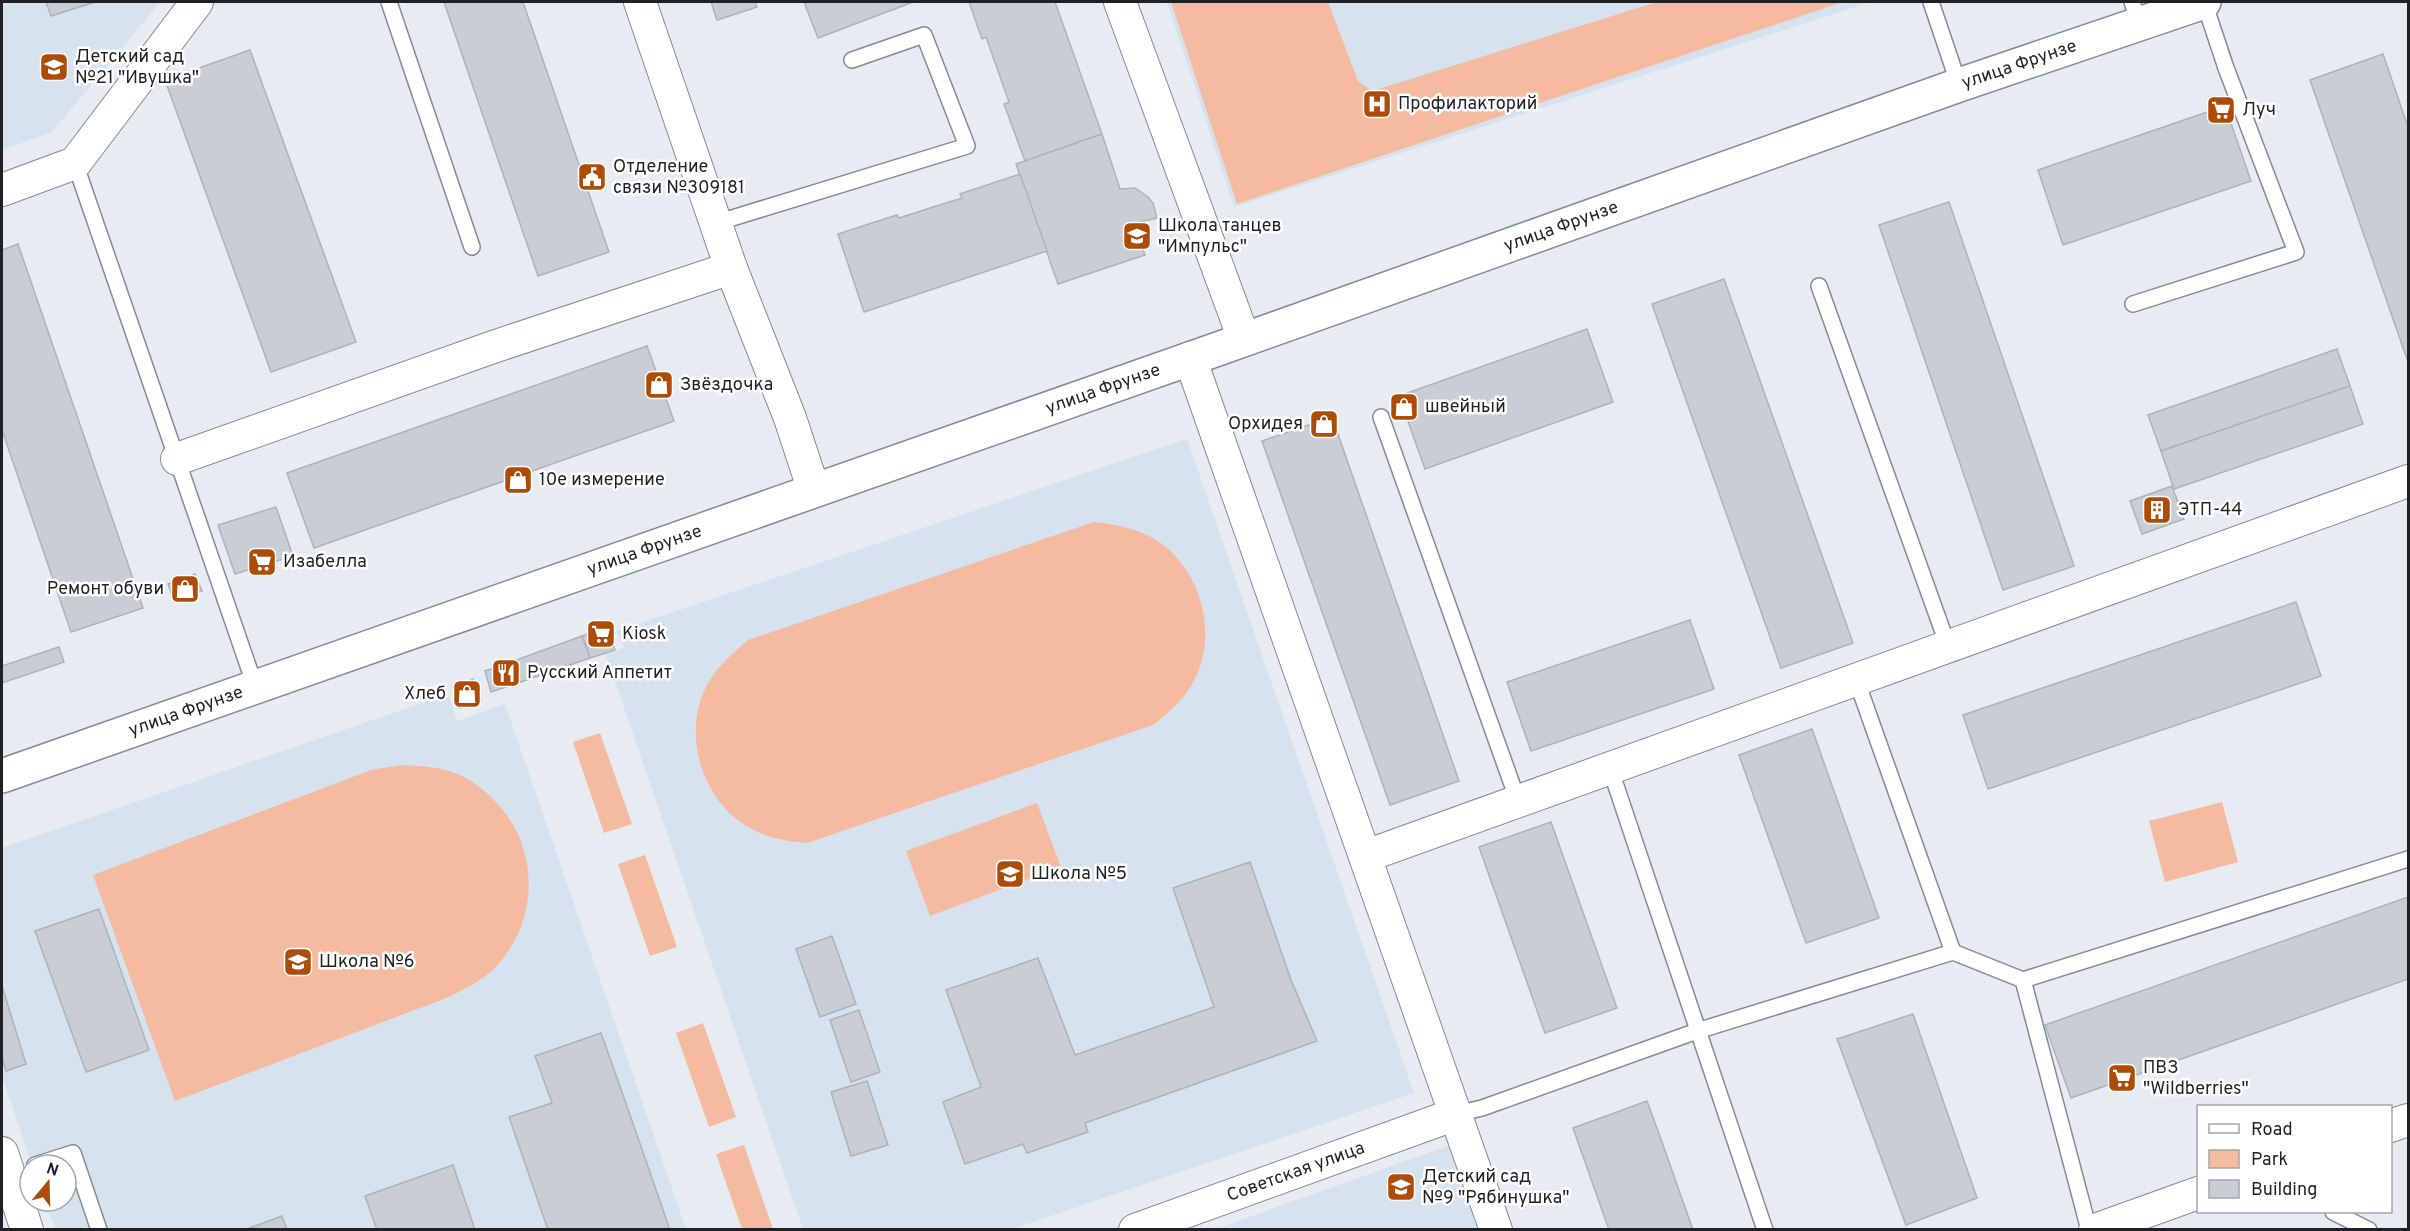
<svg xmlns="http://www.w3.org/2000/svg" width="2410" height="1231" viewBox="0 0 2410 1231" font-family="Overpass,sans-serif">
<rect width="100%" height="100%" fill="#e6ecf2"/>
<g fill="#d6e2ee">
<polygon points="2,2 160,2 52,132 2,150"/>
<polygon points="1167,2 1871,2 1234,207"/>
<polygon points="1187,439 1414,1093 1012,1229 803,1229 606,655 624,648 617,631"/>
<polygon points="448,694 457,721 505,704 686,1229 55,1229 45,1201 66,1201 66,1165 32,1165 2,1076 2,848"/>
<polygon points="1453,1144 1484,1230 1213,1230"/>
</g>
<g fill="#f5bba0">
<polygon points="1171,2 1328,2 1358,81 1372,91 1657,2 1843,2 1237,204"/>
<path d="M1094 522C1113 524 1130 527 1147 535 1200 560 1222 636 1191 686 1181 702 1168 713 1153 725L807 843C788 841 771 839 754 830 701 805 679 729 710 680 720 664 734 652 748 640Z"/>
<polygon points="600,733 632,824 604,833 573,742"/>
<path d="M402 765C423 766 445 767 464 777 532 815 550 900 501 961 488 978 468 987 449 997L175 1101 93 875 371 770Z"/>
<polygon points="2222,802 2238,862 2165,882 2149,821"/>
<polygon points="1037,803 1061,867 930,916 906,851"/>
<polygon points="645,855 677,947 650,956 618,864"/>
<polygon points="703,1023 736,1117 709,1127 676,1033"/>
<polygon points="744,1145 773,1229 742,1229 716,1154"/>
</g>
<g fill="#c8ced4" stroke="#adb3b8" stroke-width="1.5">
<polygon points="46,2 95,2 51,16"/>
<polygon points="444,2 523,2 609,252 538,276"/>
<polygon points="711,2 755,2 757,7 717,20"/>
<polygon points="804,2 913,2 818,38"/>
<polygon points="969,2 1055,2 1102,134 1025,161 1004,104 1009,102 986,37 982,39"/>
<polygon points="250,50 356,342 271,372 165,80"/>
<polygon points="2383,54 2408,127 2408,362 2310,80"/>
<polygon points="2225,106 2251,181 2063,245 2038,170"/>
<polygon points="1102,134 1120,189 1135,188 1148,197 1153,203 1157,218 1133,224 1145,255 1058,284 1016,164"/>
<polygon points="1020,174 1047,251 864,312 838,234 897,215 899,218 930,208 962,198 960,194"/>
<polygon points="1949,202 2074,566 2003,590 1879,225"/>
<polygon points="18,244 143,608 71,632 2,430 2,250"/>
<polygon points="1724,279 1853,643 1781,668 1652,304"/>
<polygon points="1587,329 1613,402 1425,469 1399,396"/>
<polygon points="647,346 674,421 314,548 287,473"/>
<polygon points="2337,349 2350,386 2161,451 2148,415"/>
<polygon points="2350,386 2363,424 2174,489 2161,451"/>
<polygon points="1332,417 1459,781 1390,805 1262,441"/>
<polygon points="2172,486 2184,519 2142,534 2130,501"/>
<polygon points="276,507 293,556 235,574 218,525"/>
<polygon points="195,574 202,591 174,601 168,584"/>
<polygon points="2296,602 2321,676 1988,789 1963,715"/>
<polygon points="1690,620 1714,689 1531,751 1507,682"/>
<polygon points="607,627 615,650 590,658 582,636"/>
<polygon points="582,636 590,658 515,684 508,663"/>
<polygon points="59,647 64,662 2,683 2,666"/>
<polygon points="508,663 515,684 491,692 485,671"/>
<polygon points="473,679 481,700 460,708 453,687"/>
<polygon points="1812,729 1879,918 1806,943 1739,755"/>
<polygon points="1551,822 1617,1008 1545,1033 1479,847"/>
<polygon points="1250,862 1291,980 1317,1041 1085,1123 1088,1132 1027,1153 1023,1144 965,1164 943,1102 981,1087 946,990 1038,958 1075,1055 1214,1007 1173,888"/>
<polygon points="2408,897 2408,979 2071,1098 2045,1025"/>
<polygon points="99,909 149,1050 86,1072 35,931"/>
<polygon points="832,936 856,1004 820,1017 796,949"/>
<polygon points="2,986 26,1064 6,1071 2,1057"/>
<polygon points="859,1010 880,1072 851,1082 830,1020"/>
<polygon points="1913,1014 1977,1198 1906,1225 1837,1039"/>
<polygon points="601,1033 630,1115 670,1230 548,1230 509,1117 552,1103 535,1056"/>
<polygon points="867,1081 888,1145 851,1156 831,1092"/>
<polygon points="1647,1101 1662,1142 1693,1230 1609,1230 1573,1128"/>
<polygon points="453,1165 475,1230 377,1230 365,1196"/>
<polygon points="282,1216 287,1230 244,1230"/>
</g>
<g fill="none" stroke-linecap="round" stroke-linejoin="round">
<g stroke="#858b90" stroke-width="18">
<g id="lane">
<polyline points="389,2 472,247"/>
<polyline points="1931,2 1959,85"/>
<polyline points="2132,2 2139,23"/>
<polyline points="75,163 255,686"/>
<polyline points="716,223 967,146 924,35 852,60"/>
<polyline points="1819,286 1948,646"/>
<polyline points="2133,304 2296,252 2226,68 2204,2"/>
<polyline points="1381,417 1518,801"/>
<polyline points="1856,679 1953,952"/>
<polyline points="1610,768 1765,1230"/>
<polyline points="2023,980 2408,859"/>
<polyline points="1456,1114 1482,1108 1697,1031 1953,952 2023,980 2089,1230"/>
<polyline points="35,1165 73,1153 99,1230"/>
<polyline points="2333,1212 2369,1230"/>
</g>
</g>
<g stroke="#858b90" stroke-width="34">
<g id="street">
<polyline points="640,2 731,268 790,418 814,491"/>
<polyline points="1120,2 1244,339"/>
<polyline points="2,190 75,163 197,2"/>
<polyline points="1190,358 1496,1230"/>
<polyline points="177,459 496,346 731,268"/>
<polyline points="1366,856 2408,481"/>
<polyline points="2390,1126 2408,1120"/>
<polyline points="2,1153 27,1230"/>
<path id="s1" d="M1135 1230 1456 1114"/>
<polyline points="2095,1230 2198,1193"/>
</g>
</g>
<g stroke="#858b90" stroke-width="36">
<g id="secondary">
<path id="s2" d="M2 776 1215 350 1959 85 2204 2"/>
</g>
</g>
<use href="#lane" stroke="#fff" stroke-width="15"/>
<use href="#street" stroke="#fff" stroke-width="32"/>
<use href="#secondary" stroke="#fff" stroke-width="33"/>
</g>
<defs>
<g id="school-square" transform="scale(1.5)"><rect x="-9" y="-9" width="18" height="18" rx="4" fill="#ad4c09" stroke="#fff"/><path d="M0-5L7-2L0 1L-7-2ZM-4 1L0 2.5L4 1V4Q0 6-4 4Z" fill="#fff"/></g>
<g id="hospital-square" transform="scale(1.5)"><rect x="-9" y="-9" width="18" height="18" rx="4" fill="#ad4c09" stroke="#fff"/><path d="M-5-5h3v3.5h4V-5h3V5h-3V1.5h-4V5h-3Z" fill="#fff"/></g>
<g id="supermarket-square" transform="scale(1.5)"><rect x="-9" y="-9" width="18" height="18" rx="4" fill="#ad4c09" stroke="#fff"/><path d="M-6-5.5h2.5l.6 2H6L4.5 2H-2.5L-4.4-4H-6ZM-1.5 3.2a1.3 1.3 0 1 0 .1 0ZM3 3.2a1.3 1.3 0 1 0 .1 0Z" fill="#fff"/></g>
<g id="civic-square" transform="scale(1.5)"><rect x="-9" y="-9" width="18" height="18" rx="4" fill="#ad4c09" stroke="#fff"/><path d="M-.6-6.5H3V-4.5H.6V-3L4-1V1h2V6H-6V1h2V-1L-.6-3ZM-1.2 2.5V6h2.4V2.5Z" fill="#fff"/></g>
<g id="shop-square" transform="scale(1.5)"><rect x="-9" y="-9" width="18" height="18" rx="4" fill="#ad4c09" stroke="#fff"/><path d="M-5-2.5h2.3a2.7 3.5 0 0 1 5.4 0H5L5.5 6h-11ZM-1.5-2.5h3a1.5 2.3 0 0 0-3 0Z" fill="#fff"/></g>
<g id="building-square" transform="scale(1.5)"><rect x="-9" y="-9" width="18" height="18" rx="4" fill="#ad4c09" stroke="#fff"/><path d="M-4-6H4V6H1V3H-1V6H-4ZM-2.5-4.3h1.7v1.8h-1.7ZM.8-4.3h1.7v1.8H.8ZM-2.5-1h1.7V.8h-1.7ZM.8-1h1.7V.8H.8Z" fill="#fff"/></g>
<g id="restaurant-square" transform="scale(1.5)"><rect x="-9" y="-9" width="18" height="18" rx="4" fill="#ad4c09" stroke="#fff"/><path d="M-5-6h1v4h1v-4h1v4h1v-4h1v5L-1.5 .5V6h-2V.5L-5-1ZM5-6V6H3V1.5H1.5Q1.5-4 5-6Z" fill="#fff"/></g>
</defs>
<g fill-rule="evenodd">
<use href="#school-square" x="54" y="67"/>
<use href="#hospital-square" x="1377" y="104"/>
<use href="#supermarket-square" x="2221" y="110"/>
<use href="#civic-square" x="592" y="177"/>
<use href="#school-square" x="1137" y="236"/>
<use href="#shop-square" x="659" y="385"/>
<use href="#shop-square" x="1404" y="407"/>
<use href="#shop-square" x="1324" y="424"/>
<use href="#shop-square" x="518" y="480"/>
<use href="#building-square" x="2157" y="510"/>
<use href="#supermarket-square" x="262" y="562"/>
<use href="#shop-square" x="185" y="589"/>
<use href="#supermarket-square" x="601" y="634"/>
<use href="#restaurant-square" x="506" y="673"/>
<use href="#shop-square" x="467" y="694"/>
<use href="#school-square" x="1010" y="874"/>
<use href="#school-square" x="298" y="962"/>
<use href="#supermarket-square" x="2122" y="1078"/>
<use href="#school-square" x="1401" y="1187"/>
</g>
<g text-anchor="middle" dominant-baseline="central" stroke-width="5" stroke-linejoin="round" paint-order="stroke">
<g font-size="18" fill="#1f2224" stroke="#fff" text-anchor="start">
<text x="75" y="57">Детский сад<tspan x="75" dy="21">№21 "Ивушка"</tspan></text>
<text x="1398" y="104">Профилакторий</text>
<text x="2242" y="110">Луч</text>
<text x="613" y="167">Отделение<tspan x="613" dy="21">связи №309181</tspan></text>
<text x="1158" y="226">Школа танцев<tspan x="1158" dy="21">"Импульс"</tspan></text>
<text x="680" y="385">Звёздочка</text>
<text x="1425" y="407">швейный</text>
<text x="1303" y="424" text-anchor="end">Орхидея</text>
<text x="539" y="480">10е измерение</text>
<text x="2178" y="510">ЭТП-44</text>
<text x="283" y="562">Изабелла</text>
<text x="164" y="589" text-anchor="end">Ремонт обуви</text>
<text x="622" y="634">Kiosk</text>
<text x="527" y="673">Русский Аппетит</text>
<text x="446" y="694" text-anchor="end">Хлеб</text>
<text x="1031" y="874">Школа №5</text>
<text x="319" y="962">Школа №6</text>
<text x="2143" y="1068">ПВЗ<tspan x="2143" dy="21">"Wildberries"</tspan></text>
<text x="1422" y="1177">Детский сад<tspan x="1422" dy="21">№9 "Рябинушка"</tspan></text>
</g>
<g font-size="18" fill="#1f2224" stroke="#fff">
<text stroke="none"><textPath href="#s2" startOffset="2139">улица Фрунзе</textPath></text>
<text stroke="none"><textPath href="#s2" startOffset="1653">улица Фрунзе</textPath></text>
<text stroke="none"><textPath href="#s2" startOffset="1167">улица Фрунзе</textPath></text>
<text stroke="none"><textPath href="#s2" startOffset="681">улица Фрунзе</textPath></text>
<text stroke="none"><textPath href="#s2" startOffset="195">улица Фрунзе</textPath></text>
<text stroke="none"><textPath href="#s1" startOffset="171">Советская улица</textPath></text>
</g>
</g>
<rect width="2410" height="1231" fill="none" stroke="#1f2224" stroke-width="6"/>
<rect x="2197" y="1105" width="195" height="108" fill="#ffffff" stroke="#a5a7a7" stroke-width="1.5"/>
<rect x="2209" y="1124" width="30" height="9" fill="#ffffff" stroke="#a5a7a7" stroke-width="1.5"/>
<text x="2251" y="1135" font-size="18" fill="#1f2224">Road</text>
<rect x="2209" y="1150" width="30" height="18" fill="#f5bba0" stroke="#a5a7a7" stroke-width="1.5"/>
<text x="2251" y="1165" font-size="18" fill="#1f2224">Park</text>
<rect x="2209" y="1180" width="30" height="18" fill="#c8ced4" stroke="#a5a7a7" stroke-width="1.5"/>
<text x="2251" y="1195" font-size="18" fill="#1f2224">Building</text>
<g transform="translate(48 1183) rotate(19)"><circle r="28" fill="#ffffff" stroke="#a5a7a7" stroke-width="1.5"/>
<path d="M0-4.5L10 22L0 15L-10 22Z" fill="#ad4c09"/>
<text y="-9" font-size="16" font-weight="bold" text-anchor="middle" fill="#1f2224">N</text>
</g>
</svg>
